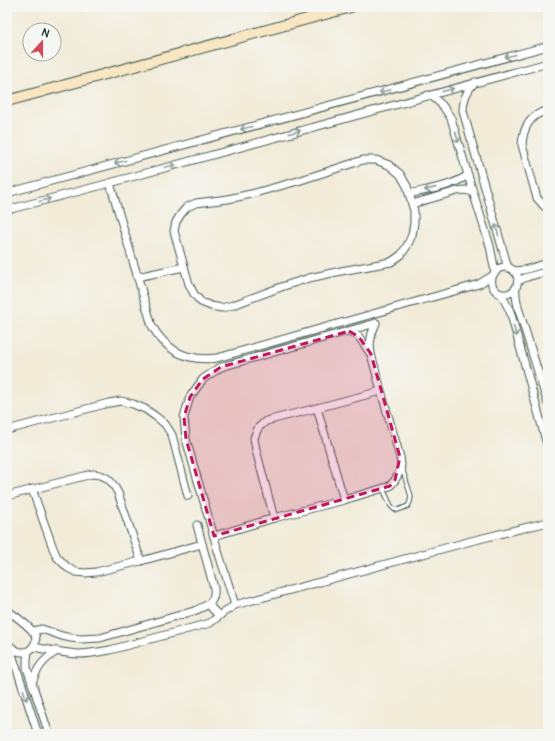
<svg xmlns="http://www.w3.org/2000/svg" width="555" height="741" viewBox="0 0 555 741" font-family="Pangolin,sans-serif">
<rect width="100%" height="100%" fill="#f6f6f2"/>
<filter id="ink" filterUnits="userSpaceOnUse"><feTurbulence type="fractalNoise" baseFrequency=".025" numOctaves="2"/><feDisplacementMap in="SourceGraphic" scale="8" xChannelSelector="R" yChannelSelector="G"/><feConvolveMatrix kernelMatrix="1 2 1 2 8 2 1 2 1" color-interpolation-filters="sRGB"/></filter>
<filter id="wash" filterUnits="userSpaceOnUse"><feTurbulence type="fractalNoise" baseFrequency=".012" numOctaves="4" result="noise"/><feDisplacementMap in="SourceGraphic" scale="16" xChannelSelector="R" yChannelSelector="G"/><feGaussianBlur stdDeviation="0.9" result="paint"/><feColorMatrix in="noise" values="0 0 0 0 0 0 0 0 0 0 0 0 0 0 0 0 0 1.4 0 .05"/><feComposite in="paint" operator="in"/></filter>
<g filter="url(#wash)">
<rect width="100%" height="100%" fill="#f1ebd8"/>
</g>
<g filter="url(#ink)">
<g fill="none" stroke-linecap="round" stroke-linejoin="round">
<g stroke="#3e574d" stroke-width="5.5">
<polyline id="lane" points="383,489 391,506 394,509 398,510 408,506 410,502 411,496 402,468"/>
</g>
<g stroke="#3e574d" stroke-width="9">
<g id="street">
<path d="M475 82C467 90 463 100 463 111L508 268"/>
<polyline points="428,95 433,97 442,105 451,118 473,192 490,246 495,272"/>
<path d="M548 110C530 115 523 127 522 145L537 198 544 206 548 209"/>
<polygon points="363,160 376,160 389,165 400,174 407,186 414,211 414,223 412,235 407,246 401,255 391,262 341,271 309,278 284,286 233,305 222,308 211,306 201,302 194,294 189,284 174,231 176,222 181,214 187,207 196,203 228,199 251,194 298,181"/>
<path d="M110 183 152 326C167 352 189 362 217 358L479 284 492 276"/>
<polyline points="7,193 548,46"/>
<path d="M409 194C429 189 451 187 468 175"/>
<polyline points="412,204 457,191 465,190 473,192"/>
<polyline points="7,210 95,187 548,63"/>
<polyline points="514,271 524,270 548,263"/>
<polyline points="137,277 184,267"/>
<polyline points="518,281 527,277 548,271"/>
<path d="M516 288C510 295 501 297 495 290 484 277 502 259 514 271 520 277 518 282 516 288 515 294 517 302 518 307L548 404"/>
<polyline points="501,294 510,311 548,448"/>
<polyline points="349,331 359,337 370,353"/>
<polyline points="317,408 344,500"/>
<polyline points="7,430 109,403 121,401 133,404 145,409 155,416 165,424 172,435 188,496"/>
<polyline points="32,489 53,548 57,557 68,568 76,572 85,573 96,572 141,561 202,544"/>
<path d="M7 496 92 474C106 474 112 481 118 493L141 561"/>
<polyline points="274,518 256,450 254,438 258,428 266,421 317,408 381,391"/>
<polyline points="214,536 274,518 344,500 390,486 395,480 399,473 401,465 400,457 381,391 371,354 370,344 372,333 376,323"/>
<polyline points="208,604 219,616"/>
<polyline points="235,605 218,551 186,439 184,417 190,397 203,379 221,367 376,323"/>
<path d="M7 610C14 615 29 626 34 633 39 641 32 653 22 652 16 652 12 648 8 644"/>
<path d="M33 631 42 629 62 636 71 638 81 639 100 638 194 611C206 606 216 603 214 588L197 525"/>
<polyline points="9,645 38,734"/>
<path d="M34 647C48 650 63 653 78 654 89 654 99 652 110 650L210 623 224 612 235 605 471 541 548 522"/>
<polyline points="28,651 27,659 27,668 49,734"/>
<path d="M32 683C37 668 43 660 57 651"/>
</g>
</g>
<g stroke="#3e574d" stroke-width="12">
<polyline id="secondary" points="7,101 351,7"/>
</g>
<use href="#lane" stroke="#fff" stroke-width="3.5"/>
<use href="#street" stroke="#fff" stroke-width="7"/>
<use href="#secondary" stroke="#f9e7c3" stroke-width="10"/>
</g>
<defs><path id="oneway-shaft" d="M-6 0H5M1.5-3L5.5 0L1.5 3" fill="none" stroke-width="1.6" stroke-linecap="round" stroke-linejoin="round"/></defs>
<g stroke="#8f9e9a">
<use href="#oneway-shaft" transform="translate(510 56) rotate(165)"/>
<use href="#oneway-shaft" transform="translate(448 90) rotate(-15)"/>
<use href="#oneway-shaft" transform="translate(385 91) rotate(165)"/>
<use href="#oneway-shaft" transform="translate(246 128) rotate(165)"/>
<use href="#oneway-shaft" transform="translate(295 132) rotate(-15)"/>
<use href="#oneway-shaft" transform="translate(457 137) rotate(73)"/>
<use href="#oneway-shaft" transform="translate(120 162) rotate(165)"/>
<use href="#oneway-shaft" transform="translate(170 166) rotate(-15)"/>
<use href="#oneway-shaft" transform="translate(430 189) rotate(167)"/>
<use href="#oneway-shaft" transform="translate(45 200) rotate(-15)"/>
<use href="#oneway-shaft" transform="translate(497 230) rotate(-106)"/>
<use href="#oneway-shaft" transform="translate(515 331) rotate(75)"/>
<use href="#oneway-shaft" transform="translate(25 695) rotate(72)"/>
</g>
</g>
<path fill="#c2185b" fill-opacity="0.2" stroke="#c2185b" stroke-width="3" stroke-dasharray="8 5" stroke-linejoin="round" d="M349 331 359 337 371 354 400 457 395 480 390 486 214 536 186 439 184 417 190 397 203 379 221 367Z"/>
<rect width="555" height="741" fill="none" stroke="#f6f6f2" stroke-width="24"/>
<g transform="translate(42 42) rotate(21)"><circle r="19" fill="#f6f6f2" stroke="#a0aca6"/>
<path d="M0-3L7 15L0 10L-7 15Z" fill="#d1495b"/>
<text y="-6" font-size="11" font-weight="bold" text-anchor="middle" fill="#1f3d34">N</text>
</g>
</svg>
